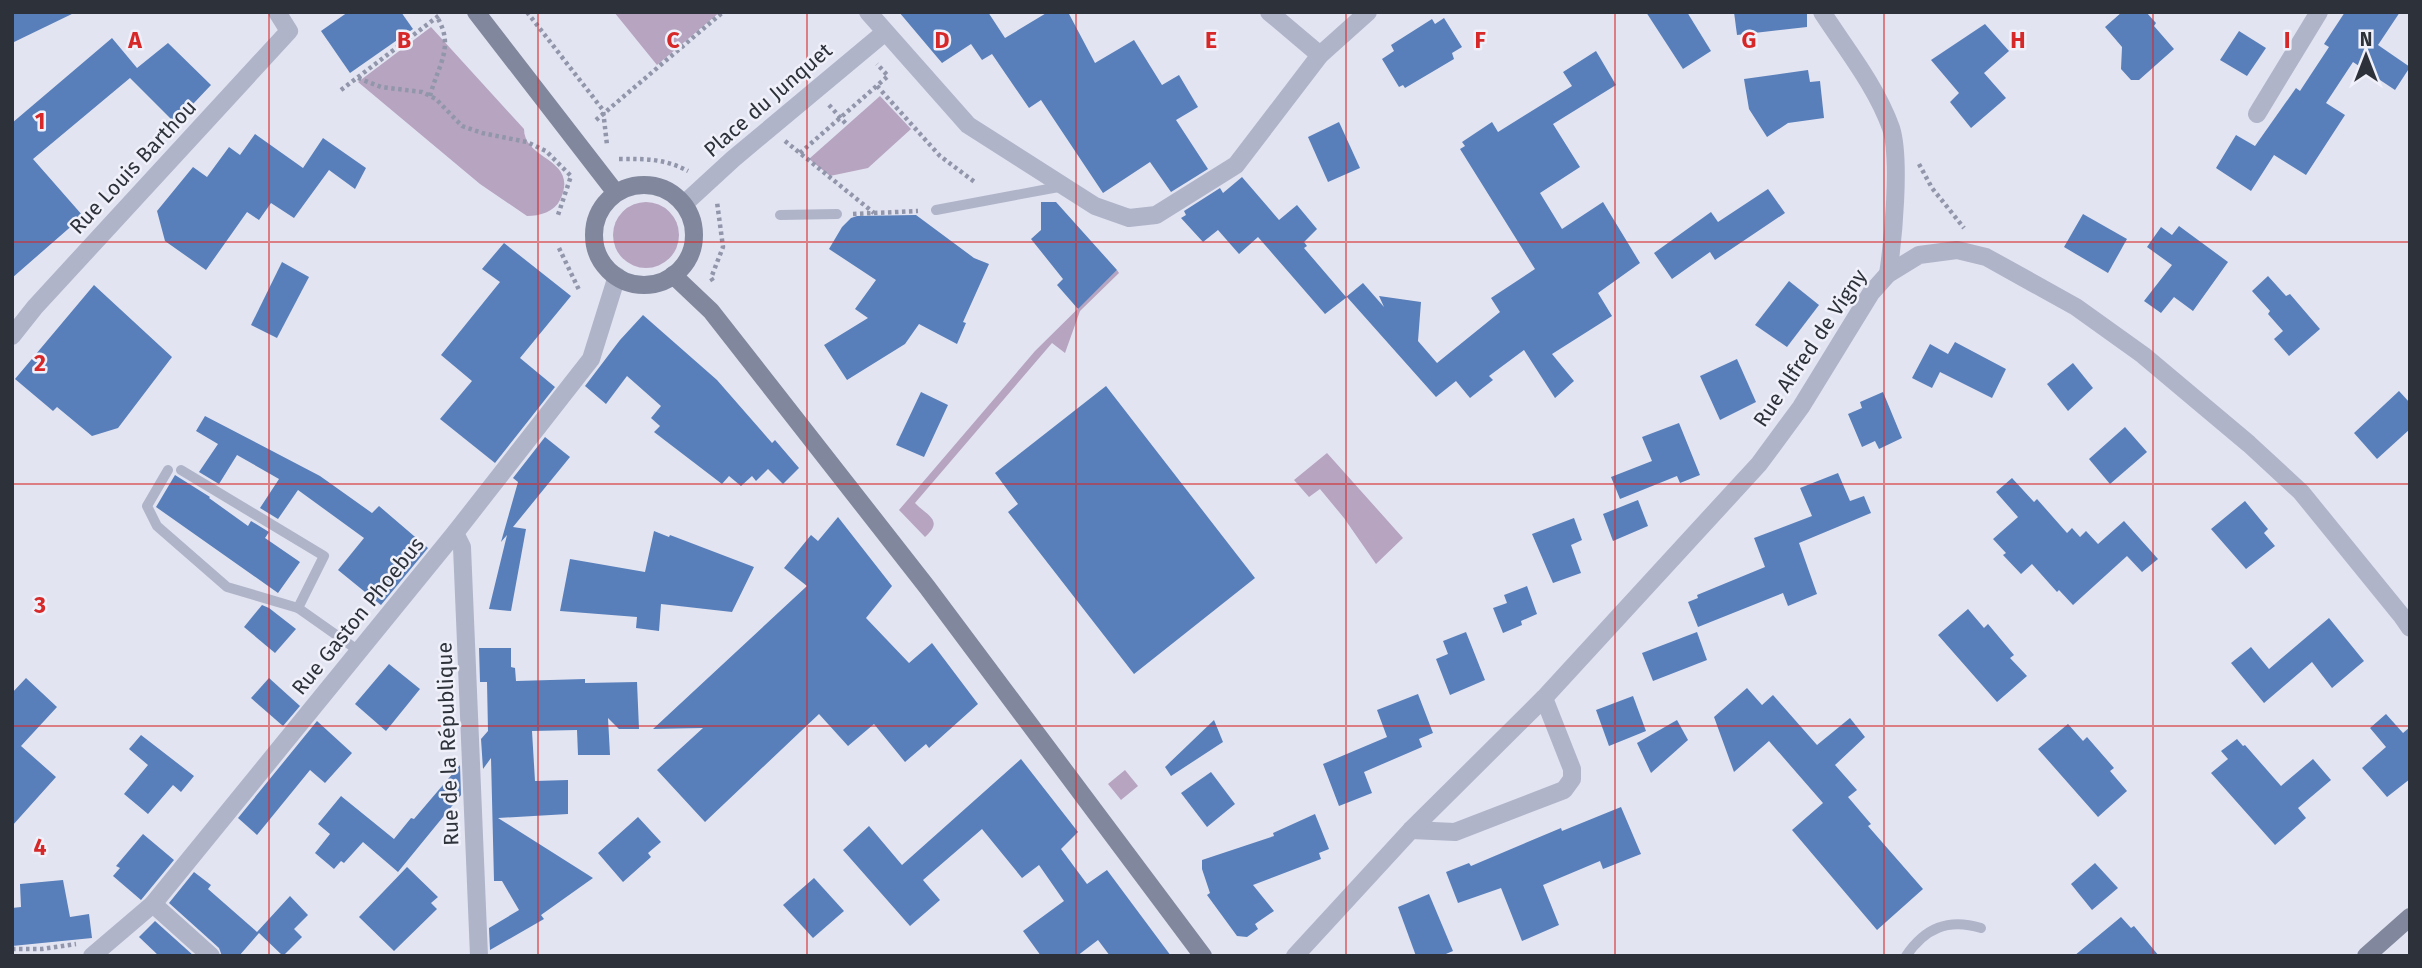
<svg xmlns="http://www.w3.org/2000/svg" width="2422" height="968" viewBox="0 0 2422 968" font-family="'Fira Sans',sans-serif">
<rect width="100%" height="100%" fill="#e3e4f2"/>
<g fill="#b7a4c0">
<polygon points="614,12 720,12 657,65"/>
<path d="M431 27 524 129C524 161 580 158 560 200 554 212 540 216 527 216L480 184 358 82Z"/>
<polygon points="880,96 911,129 868,168 830,176 809,159"/>
<circle cx="646" cy="235" r="33"/>
<path d="M1117 270 1119 273 1080 311 1065 353 1052 343 915 503C926 515 945 520 925 537L899 510 1035 351Z"/>
<polygon points="1327,453 1403,538 1376,564 1344,518 1320,489 1309,497 1294,480"/>
<polygon points="1125,770 1138,786 1121,800 1108,784"/>
</g>
<g fill="#587fba">
<polygon points="12,12 76,12 12,43"/>
<polygon points="348,12 401,12 413,29 350,73 321,31"/>
<polygon points="899,12 988,12 1005,38 1048,12 1068,12 1095,63 1134,40 1162,85 1179,75 1198,107 1176,120 1208,169 1171,192 1150,162 1103,193 1041,100 1029,108 992,54 982,60 971,44 942,63"/>
<polygon points="1646,12 1687,12 1711,51 1683,69"/>
<polygon points="1734,12 1807,12 1807,27 1737,35"/>
<polygon points="2122,12 2146,12 2156,23 2154,26 2174,49 2139,80 2131,80 2121,69 2122,47 2105,27"/>
<polygon points="2345,12 2400,12 2378,45 2410,67 2395,90 2353,62 2326,103 2345,115 2306,175 2274,155 2251,191 2216,168 2236,135 2255,146 2296,88 2300,91 2329,47 2324,44"/>
<polygon points="1444,18 1462,47 1452,53 1454,59 1405,88 1403,85 1399,87 1382,59 1394,51 1391,45 1432,19 1435,24"/>
<polygon points="1985,24 2009,51 1984,73 2006,98 1971,128 1950,102 1959,93 1931,60"/>
<polygon points="2239,31 2266,48 2247,76 2220,60"/>
<polygon points="112,38 137,68 168,43 211,85 175,123 130,78 33,159 83,216 12,278 12,123"/>
<polygon points="1596,51 1616,85 1553,124 1580,167 1540,193 1562,229 1603,202 1640,263 1598,293 1612,316 1552,354 1574,381 1555,398 1524,350 1489,376 1493,380 1470,398 1456,381 1436,397 1347,297 1325,314 1258,237 1239,254 1218,230 1203,242 1181,218 1186,215 1184,211 1220,188 1223,193 1242,177 1279,220 1297,205 1317,229 1304,242 1307,246 1304,248 1346,297 1363,283 1384,307 1379,296 1421,302 1418,341 1437,363 1500,312 1491,298 1535,269 1460,149 1465,146 1462,142 1492,122 1498,132 1572,86 1563,72"/>
<polygon points="1808,70 1810,82 1820,81 1824,118 1788,123 1767,137 1749,109 1744,79"/>
<polygon points="1339,122 1360,168 1328,182 1308,137"/>
<polygon points="255,134 303,168 323,138 366,168 355,189 329,170 294,218 271,203 259,220 247,212 206,270 165,241 157,211 193,167 207,177 229,147 240,155"/>
<polygon points="1768,189 1785,213 1715,260 1710,252 1672,279 1654,253 1711,212 1718,222"/>
<polygon points="1041,202 1056,202 1117,270 1078,309 1057,285 1063,279 1031,239 1041,230"/>
<polygon points="2083,214 2127,239 2108,273 2064,247"/>
<polygon points="916,215 974,258 989,264 963,322 966,323 957,344 919,324 905,344 847,380 824,345 868,318 855,309 876,280 829,249 842,227 851,218 857,216"/>
<polygon points="2179,226 2228,262 2193,311 2174,297 2161,313 2144,301 2172,265 2147,247 2161,227 2172,235"/>
<polygon points="504,243 571,296 520,358 555,387 495,463 440,419 472,381 441,355 500,282 482,269"/>
<polygon points="282,262 309,277 277,338 251,325"/>
<polygon points="2268,276 2286,296 2290,294 2320,329 2289,356 2274,339 2283,331 2268,314 2270,311 2252,291"/>
<polygon points="1789,281 1819,305 1787,347 1755,325"/>
<polygon points="94,285 172,357 118,428 92,436 57,407 53,411 15,379"/>
<polygon points="643,315 717,380 772,443 775,440 799,468 783,484 768,469 756,481 752,476 741,486 729,476 722,484 654,432 660,426 651,418 661,406 627,376 606,404 585,386 620,340"/>
<polygon points="1955,342 2006,369 1992,398 1940,372 1932,388 1912,378 1930,344 1948,354"/>
<polygon points="1737,359 1756,402 1720,420 1700,376"/>
<polygon points="2073,363 2093,388 2068,411 2047,384"/>
<polygon points="1106,386 1255,578 1134,674 1008,512 1018,504 995,473"/>
<polygon points="2399,391 2410,403 2410,429 2377,459 2354,433"/>
<polygon points="921,392 948,405 924,457 896,445"/>
<polygon points="1883,392 1902,438 1879,449 1875,441 1862,447 1848,414 1862,408 1860,402"/>
<polygon points="205,416 320,476 372,513 379,506 428,548 381,605 338,570 364,538 298,490 278,519 260,508 279,479 237,455 219,484 199,472 218,444 196,431"/>
<polygon points="1679,423 1700,475 1680,483 1677,476 1620,499 1611,477 1652,461 1642,437"/>
<polygon points="2125,427 2147,452 2110,484 2089,459"/>
<polygon points="545,437 570,457 513,527 526,529 511,611 489,609 507,535 501,542 518,482 513,478"/>
<polygon points="1838,473 1850,501 1864,496 1871,513 1799,543 1817,594 1788,606 1783,593 1698,627 1688,602 1698,598 1697,595 1765,567 1754,538 1812,516 1800,488"/>
<polygon points="175,475 210,497 209,498 248,526 251,521 269,532 265,538 300,562 278,593 156,507"/>
<polygon points="2012,478 2034,502 2037,499 2067,533 2072,528 2080,537 2086,531 2098,544 2124,521 2158,559 2142,572 2127,556 2073,605 2059,590 2057,592 2032,564 2021,574 2003,555 2006,553 1993,539 2018,517 1996,492"/>
<polygon points="1638,500 1648,526 1613,541 1603,514"/>
<polygon points="2245,501 2268,529 2264,533 2275,546 2246,569 2211,529"/>
<polygon points="838,517 892,586 866,618 909,663 932,643 978,704 929,748 926,744 905,762 874,724 848,746 819,714 705,822 657,770 703,728 653,729 807,586 784,568 811,535 818,541"/>
<polygon points="1574,518 1582,540 1571,545 1581,573 1553,583 1532,534"/>
<polygon points="654,531 669,537 670,535 754,567 732,612 661,604 659,631 636,628 637,617 560,611 570,559 645,572"/>
<polygon points="1527,586 1537,614 1521,621 1522,625 1503,633 1493,608 1507,603 1504,595"/>
<polygon points="262,605 269,608 296,629 275,653 244,627"/>
<polygon points="1968,609 1984,628 1988,624 2014,655 2010,658 2027,676 1997,702 1938,635"/>
<polygon points="2329,618 2364,661 2332,688 2312,662 2264,703 2231,663 2251,647 2269,669"/>
<polygon points="1466,632 1485,680 1450,695 1436,659 1448,654 1443,641"/>
<polygon points="1697,632 1707,660 1653,681 1642,653"/>
<polygon points="479,648 511,648 511,667 515,668 516,681 585,679 585,683 637,682 639,729 619,729 608,718 610,755 578,755 577,730 532,731 535,781 568,780 568,814 498,818 593,878 541,915 544,919 490,950 489,928 519,910 502,881 494,881 491,758 483,769 481,739 488,731 487,682 480,682"/>
<polygon points="389,664 420,689 386,731 355,704"/>
<polygon points="26,678 57,707 21,746 56,777 12,826 12,693"/>
<polygon points="269,678 300,706 283,726 251,698"/>
<polygon points="1747,688 1762,705 1773,695 1817,745 1850,718 1865,737 1835,765 1857,790 1848,797 1871,824 1868,826 1923,889 1877,930 1792,830 1823,803 1769,741 1734,772 1714,717"/>
<polygon points="1418,694 1433,733 1419,739 1422,747 1364,772 1372,793 1339,806 1323,764 1387,737 1377,710"/>
<polygon points="1633,696 1646,731 1609,746 1596,710"/>
<polygon points="2386,714 2403,733 2410,727 2410,779 2387,797 2362,768 2386,747 2370,728"/>
<polygon points="1214,720 1223,742 1171,776 1165,767"/>
<polygon points="1677,720 1688,740 1651,773 1637,743"/>
<polygon points="317,721 352,753 325,783 310,770 257,835 238,818"/>
<polygon points="2068,724 2083,741 2087,737 2114,768 2110,771 2127,791 2098,817 2038,749"/>
<polygon points="141,735 194,776 181,792 173,785 148,814 124,794 148,765 129,749"/>
<polygon points="2237,739 2243,746 2245,745 2281,786 2313,759 2331,780 2298,808 2306,818 2275,845 2211,773 2228,759 2221,751"/>
<polygon points="1021,759 1078,832 1061,849 1087,884 1107,870 1171,956 1110,956 1098,940 1077,956 1041,956 1023,931 1064,901 1039,865 1022,878 982,829 923,880 940,900 910,926 843,850 869,826 902,865"/>
<polygon points="460,765 461,795 398,872 363,842 344,863 341,861 334,869 315,853 330,834 318,824 341,796 394,839 411,818 414,819"/>
<polygon points="1211,772 1235,804 1207,827 1181,793"/>
<polygon points="1621,807 1641,854 1603,869 1600,861 1543,885 1559,925 1522,941 1501,888 1458,903 1446,872 1469,863 1471,866 1561,828 1562,831"/>
<polygon points="1315,814 1329,849 1319,853 1321,859 1253,885 1274,911 1255,924 1258,929 1247,937 1237,936 1207,895 1210,893 1202,869 1202,860 1274,836 1273,833"/>
<polygon points="638,817 661,842 648,853 651,857 623,882 598,853"/>
<polygon points="143,834 174,860 141,900 113,876 120,868 116,866"/>
<polygon points="2095,863 2118,888 2092,910 2071,884"/>
<polygon points="407,867 438,897 431,903 437,909 394,951 359,917"/>
<polygon points="194,872 211,885 208,889 257,932 290,896 308,915 294,929 302,937 283,956 259,933 239,956 222,956 219,948 169,903"/>
<polygon points="814,878 844,911 813,938 783,905"/>
<polygon points="63,880 70,917 89,914 92,938 12,946 12,908 21,907 20,884"/>
<polygon points="1429,894 1453,951 1441,956 1416,956 1398,907"/>
<polygon points="2121,917 2131,928 2134,926 2159,956 2074,956"/>
<polygon points="155,921 194,956 159,956 139,937"/>
</g>
<g fill="none" stroke-linecap="round" stroke-linejoin="round">
<g stroke="#9196ab" stroke-width="4.5" stroke-dasharray="3.5 3.5" stroke-linecap="butt">
<polyline points="527,12 603,110 607,145"/>
<polyline points="358,78 381,87 422,92 436,99 462,126 482,133 527,142 546,151 571,176 558,215"/>
<polyline points="877,86 940,156 976,183"/>
<polyline points="341,90 441,14"/>
<path d="M430 96C438 65 455 47 437 17"/>
<polyline points="829,105 847,125"/>
<polyline points="596,120 723,12"/>
<polyline points="785,141 874,213"/>
<polyline points="800,153 888,76 877,64"/>
<path d="M619 159C645 159 663 158 688 171"/>
<polyline points="1919,164 1932,188 1964,228"/>
<polyline points="853,214 918,211"/>
<polyline points="559,248 580,292"/>
<polyline points="713,281 711,278 723,247 717,202"/>
<polyline points="12,949 42,949 76,944"/>
</g>
<g stroke="#afb4c9" stroke-width="10">
<polyline points="936,210 1064,186"/>
<polyline points="780,215 837,214"/>
<polyline points="168,470 147,506 157,526 227,587 298,608 359,651"/>
<polyline points="181,470 324,556 298,608"/>
<path d="M1906 956C1925 928 1948 918 1981 928"/>
</g>
<g stroke="#afb4c9" stroke-width="18">
<polyline points="868,12 968,125 1095,206 1129,218 1156,215 1236,165 1320,55 1368,12"/>
<polyline points="1269,12 1320,55"/>
<path d="M1822 12C1846 49 1876 86 1891 128 1901 159 1893 241 1888 274"/>
<polyline points="2257,114 2319,12"/>
<polyline points="684,204 733,159 884,33"/>
<polyline points="12,336 35,307 289,31 277,12"/>
<polyline points="455,533 462,547 479,956"/>
<polyline points="1411,830 1455,832 1564,790 1572,779 1572,769 1544,698"/>
<polyline points="153,904 211,956"/>
<polyline points="92,956 153,904 455,533 591,359 617,276"/>
<polyline points="1295,956 1411,830 1544,698 1759,464 1801,407 1871,293 1888,274 1919,255 1957,250 1986,257 2076,307 2143,355 2249,444 2301,492 2401,615 2410,628"/>
</g>
<g stroke="#81889d" stroke-width="18">
<polyline points="476,12 616,193"/>
<circle cx="644" cy="235" r="50"/>
<polyline points="673,275 711,311 927,587 1203,956"/>
<polyline points="2366,956 2410,917"/>
</g>
</g>
<path fill="none" stroke="#d62828" stroke-width="2" stroke-opacity="0.55" d="M269 12V956M538 12V956M807 12V956M1076 12V956M1346 12V956M1615 12V956M1884 12V956M2153 12V956M12 242H2410M12 484H2410M12 726H2410"/>
<g text-anchor="middle" dominant-baseline="central" stroke-width="5" stroke-linejoin="round" paint-order="stroke">
<g font-size="21" fill="#2d3139" stroke="#eff0f9">
<text transform="translate(768 100) rotate(-41)">Place du Junquet</text>
<text transform="translate(133 167) rotate(-47)">Rue Louis Barthou</text>
<text transform="translate(1810 348) rotate(-56)">Rue Alfred de Vigny</text>
<text transform="translate(358 616) rotate(-51)">Rue Gaston Phoebus</text>
<text transform="translate(448 744) rotate(-92)">Rue de la République</text>
</g>
</g>
<g font-size="23" text-anchor="middle" font-weight="bold" fill="#d62828" stroke="#eff0f9" stroke-width="5" stroke-linejoin="round" paint-order="stroke">
<text x="135" y="48">A</text>
<text x="404" y="48">B</text>
<text x="673" y="48">C</text>
<text x="942" y="48">D</text>
<text x="1211" y="48">E</text>
<text x="1480" y="48">F</text>
<text x="1749" y="48">G</text>
<text x="2018" y="48">H</text>
<text x="2287" y="48">I</text>
<text x="40" y="129">1</text>
<text x="40" y="371">2</text>
<text x="40" y="613">3</text>
<text x="40" y="855">4</text>
</g>
<rect width="2422" height="968" fill="none" stroke="#2d3139" stroke-width="28"/>
<g transform="translate(2366 56)" stroke="#eff0f9" stroke-width="5" paint-order="stroke">
<path d="M0-5L12 26L0 18L-12 26Z" fill="#2d3139"/>
<text y="-10" font-size="19" font-weight="bold" text-anchor="middle" fill="#2d3139">N</text>
</g>
</svg>
